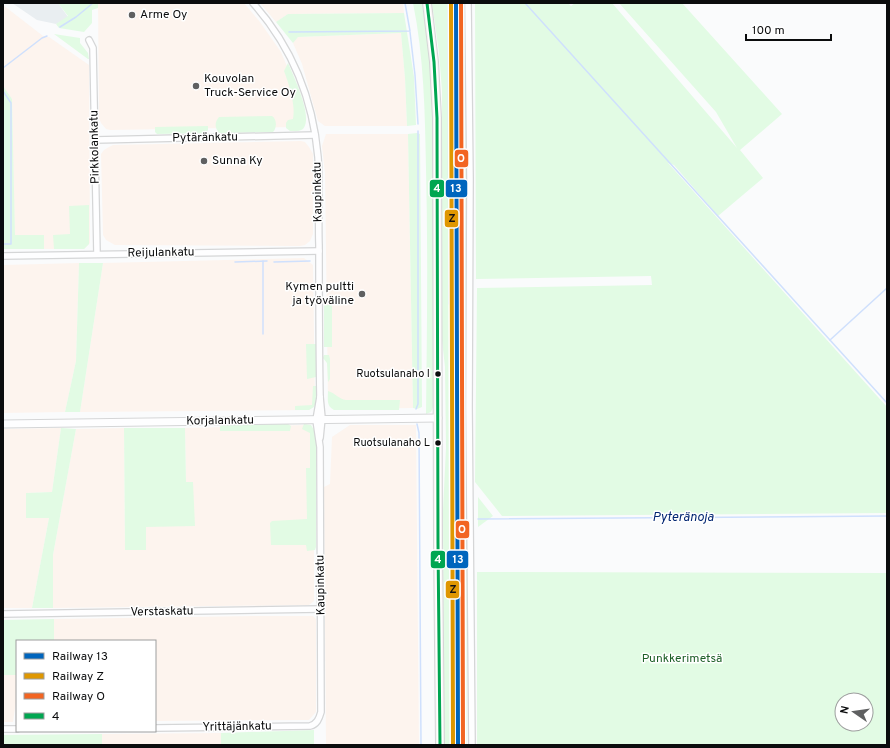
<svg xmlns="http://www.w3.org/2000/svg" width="890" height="748" viewBox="0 0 890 748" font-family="Overpass,sans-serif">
<rect width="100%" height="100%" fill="#fafbfc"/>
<g fill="#e9eef1">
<polygon points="12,3 58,3 68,17 56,24 37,20"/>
<polygon points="450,3 458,3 460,745 452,745"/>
</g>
<g fill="#fdf4ee">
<polygon points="98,3 244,3 260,22 281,52 289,71 303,111 293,127 110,130 106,129 101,123 99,118"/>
<polygon points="260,3 403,3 404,13 288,14 276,22"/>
<polygon points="3,5 43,36 49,37 89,65 90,243 84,249 15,249 12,99 3,86"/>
<polygon points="401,33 405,78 407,126 325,126 318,121 302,64 293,43 298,37"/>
<polygon points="326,134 408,134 413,408 336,409 328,401 325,173 322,146"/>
<polygon points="301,141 305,142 309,147 313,154 313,234 310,241 305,245 300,246 115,245 106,240 103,235 101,154 104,150 109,147 113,145"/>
<polygon points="304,258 313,265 315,404 309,410 80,412 103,263"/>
<polygon points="79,263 76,361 65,412 3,413 3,265"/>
<polygon points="308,425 314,431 314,601 309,605 53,608 53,555 76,429 124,428 125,550 146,550 146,527 193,483 186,483 185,428"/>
<polygon points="350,425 416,425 419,745 326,745 324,487 330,484 332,437"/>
<polygon points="61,428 52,492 26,493 49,518 32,608 3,608 3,429"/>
<polygon points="254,616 313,616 316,619 316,712 309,720 155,721 155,641 54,641 54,619"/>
<polygon points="3,675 17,675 17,695 13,722 3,722"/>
<polygon points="221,733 221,745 102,745 102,734"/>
</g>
<g fill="#e2fbe4" fill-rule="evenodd">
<polygon points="58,3 98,3 98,8 92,10 92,23 84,32 59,28 56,24 68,16"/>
<path d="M413 3H422L428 42 432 92 434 405 431 412 426 414C427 332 428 250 426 169 425 113 424 57 413 3Z"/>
<polygon points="432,3 450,3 452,745 444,745 443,510 446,448 445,367 442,340 442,91 439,53"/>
<polygon points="458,3 465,3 467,745 460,745"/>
<polygon points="475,3 568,3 571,6 575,3 612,3 737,148 716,112 619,3 682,3 782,114 740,150 763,178 718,216 674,165 668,163 887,407 887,513 502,516 475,482 477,288 652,285 651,276 476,279"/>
<polygon points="404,13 414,77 416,125 407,126 405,78 401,33 298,37 293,43 276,22 288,14"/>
<polygon points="54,34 80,38 80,43 88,53 89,59 88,59"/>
<path d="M288 63C293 75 314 118 303 129 299 132 294 131 290 131L286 128V123L288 120 293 119C296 106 289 84 284 71Z"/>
<polygon points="3,86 12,99 15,235 44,235 44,249 3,249"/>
<path d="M272 116C277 119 277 128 273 132L219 133C215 128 214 123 219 117Z"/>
<polygon points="208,126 208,130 206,133 157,134 155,132 155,127"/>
<polygon points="417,133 420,134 422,407 417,409 413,408 408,134"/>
<polygon points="89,205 89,244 84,249 54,249 53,235 70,234 69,206"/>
<polygon points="79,263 103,263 80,412 65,412 76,361"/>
<rect x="324" y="305" width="8" height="42"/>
<polygon points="306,344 316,344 316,377 307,379"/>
<polygon points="324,355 329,355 330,359 330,379 328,382 327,363 323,358"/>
<polygon points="313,386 316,386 317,400 314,407 309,410 295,410 295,406 312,405"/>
<path d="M328 391C335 393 339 399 346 400H400L399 410H334C326 406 328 399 328 391Z"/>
<polygon points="288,424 291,426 290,431 220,431 220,426 223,425"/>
<polygon points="304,424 311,425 316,433 316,547 315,550 307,551 306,545 271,545 270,523 272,521 307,519 306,468 310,468 310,433 302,429"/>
<polygon points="61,428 76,429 53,555 53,608 32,608 49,518 26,518 26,493 52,492"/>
<polygon points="124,428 185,428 186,482 193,482 195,526 146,527 146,550 125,550"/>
<polygon points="478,497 493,516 478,527"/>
<path d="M477 572 887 573V745H477ZM842 700H866V724H842Z"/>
<polygon points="54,619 54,641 17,641 17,675 3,675 3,620"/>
<polygon points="314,730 314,745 221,745 221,733"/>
<polygon points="102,734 102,745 3,745 3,735"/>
</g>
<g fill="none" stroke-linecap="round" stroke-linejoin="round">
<g stroke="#cfe0fd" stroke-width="1.5">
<polyline points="448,3 449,304"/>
<polyline points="525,3 887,403"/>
<polyline points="60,27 76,17 93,3"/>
<polyline points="289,32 410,31 405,3"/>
<polyline points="410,32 415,75 418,124"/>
<polyline points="3,68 42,38 47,36"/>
<polyline points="3,91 11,103 11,244 3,244"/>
<polyline points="263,261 263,334"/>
<polyline points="235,262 267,261"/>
<polyline points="274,262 310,261"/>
<polyline points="830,340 887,288"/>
<polyline points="416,409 418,404 418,131"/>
<polyline points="417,424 419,433 421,745"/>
<polyline points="478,519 887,516"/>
</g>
<g stroke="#d5d6d7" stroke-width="8">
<g id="minor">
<path d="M253 3C291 46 313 99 318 157 320 186 318 216 319 245 319 295 319 346 320 397L322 418 320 438"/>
<polyline points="468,3 470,179 469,407 472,745"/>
<polyline points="89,40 93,48 97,254"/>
<polyline points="95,140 315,135"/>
<polyline points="3,256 319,251"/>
<polyline points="3,614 321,609"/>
<path d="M155 728 310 726C317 724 319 719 321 712L320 447 316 420 320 397"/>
<polyline points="3,729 17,729"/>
</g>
</g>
<g stroke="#d5d6d7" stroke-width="9">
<polyline id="tertiary" points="3,424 438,418"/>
</g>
<g stroke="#d5d6d7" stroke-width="10">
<polyline id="secondary" points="427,3 434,62 437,118 438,543 440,745"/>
</g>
<use href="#minor" stroke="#fefeff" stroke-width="5.5"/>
<use href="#tertiary" stroke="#fefeff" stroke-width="7"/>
<use href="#secondary" stroke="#f7f5f3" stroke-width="8"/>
<g stroke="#fff" stroke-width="6">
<polyline id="bus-1" points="427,3 434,62 437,118 438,543 440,745"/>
</g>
<use href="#bus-1" stroke="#00a651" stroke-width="3"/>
<g stroke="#fff" stroke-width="7">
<polyline id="rail-1" points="456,3 458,745"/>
</g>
<g stroke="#fff" stroke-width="7">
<polyline id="rail-2" points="451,3 453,745"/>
</g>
<g stroke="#fff" stroke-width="7">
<polyline id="rail-3" points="461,3 463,745"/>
</g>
<use href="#rail-1" stroke="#0065bd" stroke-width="4"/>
<use href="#rail-2" stroke="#df9701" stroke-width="4"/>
<use href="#rail-3" stroke="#f26522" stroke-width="4"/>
</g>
<g fill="#5f6061" stroke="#fff" stroke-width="1.5">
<circle cx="132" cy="15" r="4"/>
<circle cx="196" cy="86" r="4"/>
<circle cx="204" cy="161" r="4"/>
<circle cx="362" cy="294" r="4"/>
</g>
<g fill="#0b0c0d" stroke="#fff" stroke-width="1.5">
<circle cx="438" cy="374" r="3.5"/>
<circle cx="438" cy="443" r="3.5"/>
</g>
<g text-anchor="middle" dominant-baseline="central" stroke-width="3" stroke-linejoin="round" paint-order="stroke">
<g font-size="11" fill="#0b0c0d" stroke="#fff" text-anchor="end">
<text x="430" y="374">Ruotsulanaho I</text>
<text x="430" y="443">Ruotsulanaho L</text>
</g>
<g font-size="12" fill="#0b0c0d" stroke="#fff" text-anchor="start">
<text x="140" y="15">Arme Oy</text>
<text x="204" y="79">Kouvolan<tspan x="204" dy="14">Truck-Service Oy</tspan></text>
<text x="212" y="161">Sunna Ky</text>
<text x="354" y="287" text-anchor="end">Kymen pultti<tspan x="354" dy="14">ja työväline</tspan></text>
</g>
<g font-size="12" fill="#0b0c0d" stroke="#fff">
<text transform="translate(205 138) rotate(-1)">Pytäränkatu</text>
<text transform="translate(95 147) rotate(-91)">Pirkkolankatu</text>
<text transform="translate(318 192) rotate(-91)">Kaupinkatu</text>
<text transform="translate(161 253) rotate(-1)">Reijulankatu</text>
<text transform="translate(220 421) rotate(-1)">Korjalankatu</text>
<text transform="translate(321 585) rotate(-91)">Kaupinkatu</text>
<text transform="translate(162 612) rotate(-1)">Verstaskatu</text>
<text transform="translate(237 727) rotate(-1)">Yrittäjänkatu</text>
</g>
<g font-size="12" fill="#1e6028" stroke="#fff">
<text x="682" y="659">Punkkerimetsä</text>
</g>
<g font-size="13" font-style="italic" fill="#032672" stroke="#fff">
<text x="683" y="518">Pyteränoja</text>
</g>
</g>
<g stroke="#fff" stroke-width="1.5">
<rect x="454" y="149" width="15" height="19" rx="4" fill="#f26522"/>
<rect x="429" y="179" width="16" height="19" rx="4" fill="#00a651"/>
<rect x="445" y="179" width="23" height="19" rx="4" fill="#0065bd"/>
<rect x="444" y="209" width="15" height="19" rx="4" fill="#df9701"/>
<rect x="455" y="520" width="15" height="19" rx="4" fill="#f26522"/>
<rect x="430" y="550" width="16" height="19" rx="4" fill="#00a651"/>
<rect x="446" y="550" width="23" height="19" rx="4" fill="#0065bd"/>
<rect x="445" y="580" width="15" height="19" rx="4" fill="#df9701"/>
</g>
<g font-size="11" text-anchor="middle" font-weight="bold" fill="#fff">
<text x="461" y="162">O</text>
<text x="437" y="192">4</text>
<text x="456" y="192">13</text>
<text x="462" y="533">O</text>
<text x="438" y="563">4</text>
<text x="458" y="563">13</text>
</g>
<g font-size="11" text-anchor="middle" font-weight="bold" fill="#111">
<text x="452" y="222">Z</text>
<text x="453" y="593">Z</text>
</g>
<rect width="890" height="748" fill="none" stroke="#0b0c0d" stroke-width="8"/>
<rect x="16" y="640" width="140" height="92" fill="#ffffff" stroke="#9d9e9e"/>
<rect x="24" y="653" width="20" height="6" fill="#0065bd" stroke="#9d9e9e"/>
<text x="52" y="660" font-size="12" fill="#0b0c0d">Railway 13</text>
<rect x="24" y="673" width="20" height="6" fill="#df9701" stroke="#9d9e9e"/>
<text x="52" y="680" font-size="12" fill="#0b0c0d">Railway Z</text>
<rect x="24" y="693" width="20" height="6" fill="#f26522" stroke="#9d9e9e"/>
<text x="52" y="700" font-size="12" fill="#0b0c0d">Railway O</text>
<rect x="24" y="713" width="20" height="6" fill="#00a651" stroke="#9d9e9e"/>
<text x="52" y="720" font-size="12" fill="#0b0c0d">4</text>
<g transform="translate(854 712) rotate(283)"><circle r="19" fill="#ffffff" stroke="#9d9e9e"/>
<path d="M0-3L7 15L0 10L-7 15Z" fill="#5f6061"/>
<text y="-6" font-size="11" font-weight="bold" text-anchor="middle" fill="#0b0c0d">N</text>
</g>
<path d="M746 34v6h85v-6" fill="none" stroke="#0b0c0d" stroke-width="2"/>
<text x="752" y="34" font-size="12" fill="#0b0c0d" stroke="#ffffff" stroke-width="3" paint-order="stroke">100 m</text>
</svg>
